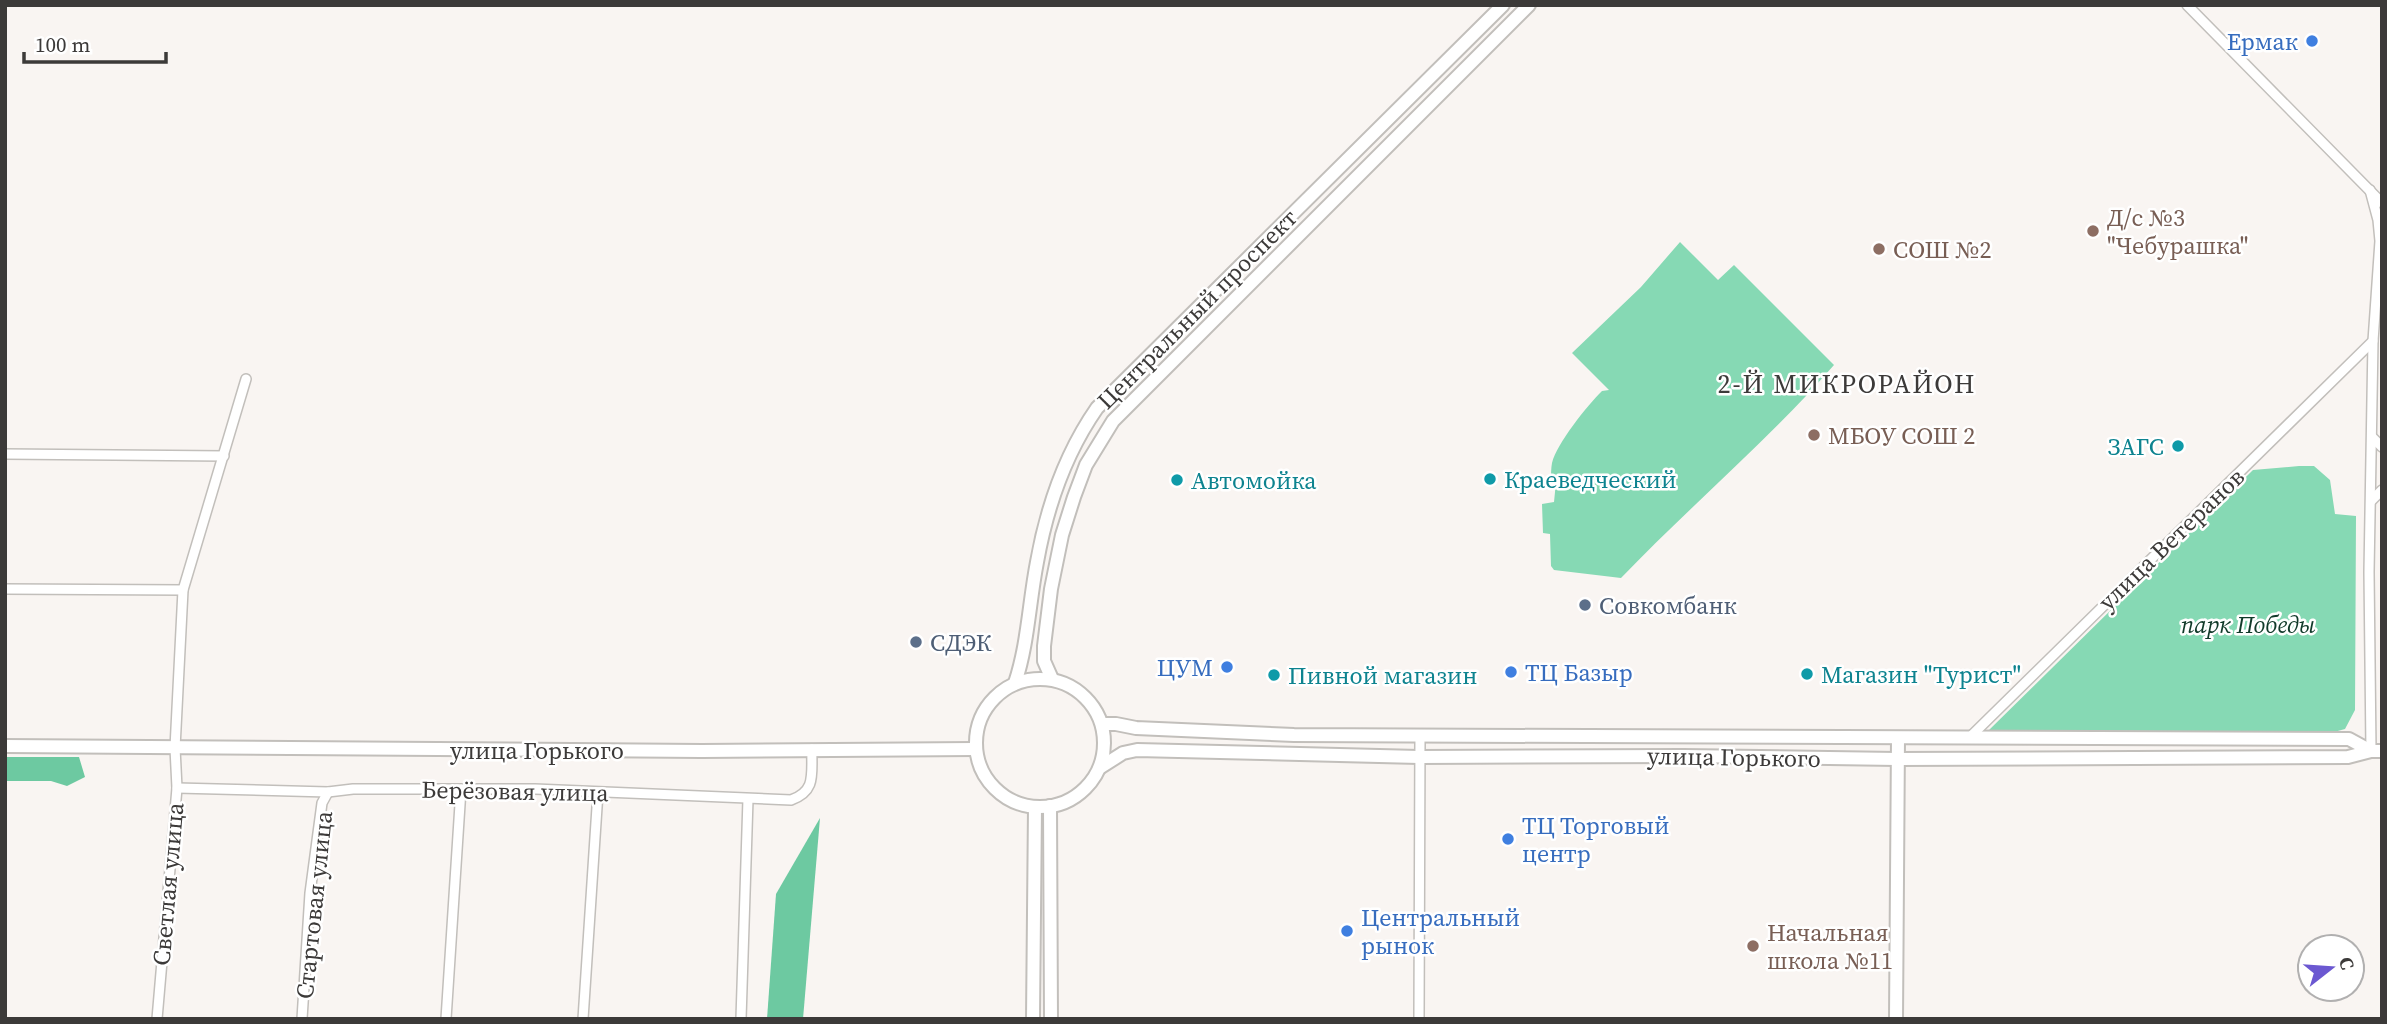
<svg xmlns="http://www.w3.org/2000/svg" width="2387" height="1024" viewBox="0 0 2387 1024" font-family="'Source Serif 4',serif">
<rect width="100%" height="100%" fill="#f9f5f2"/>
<g fill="#86d9b4">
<path d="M1680 242 1718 280 1734 265 1834 365C1768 441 1691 505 1621 578L1554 570 1551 566 1550 534 1543 533 1542 504 1554 502 1556 482 1551 480C1551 475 1551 468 1552 463 1557 443 1587 406 1602 391L1609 390 1572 353 1641 287Z"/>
<polygon points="2299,466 2314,466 2330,480 2335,514 2356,516 2355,710 2345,729 2334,732 1989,730 2253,470"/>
</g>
<g fill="#6dc9a1">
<polygon points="5,757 79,757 85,777 67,786 51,781 5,781"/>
<polygon points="820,818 803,1019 767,1019 776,894"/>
</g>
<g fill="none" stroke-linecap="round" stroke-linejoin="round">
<g stroke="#c2bfbb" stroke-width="12">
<g id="street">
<polyline points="2187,5 2382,203"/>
<polyline points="2370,190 2378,220 2380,241 2373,341 2369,572 2371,751"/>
<polyline points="2372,437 2382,447"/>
<polyline points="5,454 224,456"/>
<polyline points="2371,501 2382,490"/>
<polyline points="5,589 183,590"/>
<polyline points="1969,738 2373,341"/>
<path d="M177 788 328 792 353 789H535L791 800C817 791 811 773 812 749"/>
<polyline points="157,1019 177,788 175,748 183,590 246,379"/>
<polyline points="302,1019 310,893 322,803 328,792"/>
<polyline points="446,1019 461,789"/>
<polyline points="583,1019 598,792"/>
<polyline points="741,1019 748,799"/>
<polyline points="1419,1019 1420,735"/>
</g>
</g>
<g stroke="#c2bfbb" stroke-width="16">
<g id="secondary">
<circle cx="1040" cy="743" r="64"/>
<polyline points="1052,679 1044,661 1044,646 1051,589 1062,535 1074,497 1086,465 1113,421 1529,5"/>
<path d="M1015 683C1028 644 1029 603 1037 562 1047 506 1065 454 1097 408L1503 5"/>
<polyline points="1102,724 1116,724 1136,728 1294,735 2349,739 2371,751"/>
<polyline points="5,746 702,751 975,749"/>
<polyline points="1101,767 1123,753 1137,750 1419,757 1683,756 1897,759 2348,757 2371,751 2382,751"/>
<polyline points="1050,806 1051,1019"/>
<polyline points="1033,1019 1035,807"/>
<polyline points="1896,1019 1898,738"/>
</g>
</g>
<use href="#street" stroke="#fff" stroke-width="9"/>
<use href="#secondary" stroke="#fff" stroke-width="12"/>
</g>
<g fill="#3f7fe0" stroke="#fff" stroke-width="2.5">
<circle cx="2312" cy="41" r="7"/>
<circle cx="1227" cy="667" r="7"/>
<circle cx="1511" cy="672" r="7"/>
<circle cx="1508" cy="839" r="7"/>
<circle cx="1347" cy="931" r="7"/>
</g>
<g fill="#8d6e63" stroke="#fff" stroke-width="2.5">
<circle cx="2093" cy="231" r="7"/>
<circle cx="1879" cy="249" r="7"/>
<circle cx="1814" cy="435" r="7"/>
<circle cx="1753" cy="946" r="7"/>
</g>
<g fill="#0f9aa8" stroke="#fff" stroke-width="2.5">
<circle cx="2178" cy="446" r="7"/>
<circle cx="1490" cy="479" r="7"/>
<circle cx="1177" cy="480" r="7"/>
<circle cx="1807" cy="674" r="7"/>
<circle cx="1274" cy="675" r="7"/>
</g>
<g fill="#5c6f8a" stroke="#fff" stroke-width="2.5">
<circle cx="1585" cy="605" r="7"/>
<circle cx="916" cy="642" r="7"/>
</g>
<g text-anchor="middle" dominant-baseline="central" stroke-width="5" stroke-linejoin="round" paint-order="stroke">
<g font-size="24" fill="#366cbe" stroke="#fff" text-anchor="start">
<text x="2298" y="41" text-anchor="end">Ермак</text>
<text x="1213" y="667" text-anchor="end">ЦУМ</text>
<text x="1525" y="672">ТЦ Базыр</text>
<text x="1522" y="825">ТЦ Торговый<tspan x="1522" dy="28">центр</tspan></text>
<text x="1361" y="917">Центральный<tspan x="1361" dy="28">рынок</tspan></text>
</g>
<g font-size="24" fill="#785e54" stroke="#fff" text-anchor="start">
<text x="2107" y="217">Д/c №3<tspan x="2107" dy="28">"Чебурашка"</tspan></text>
<text x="1893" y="249">СОШ №2</text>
<text x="1828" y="435">МБОУ СОШ 2</text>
<text x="1767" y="932">Начальная<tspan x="1767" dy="28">школа №11</tspan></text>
</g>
<g font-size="24" fill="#3c3a39" stroke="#fff">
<text transform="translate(1197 309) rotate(-45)">Центральный проспект</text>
<text transform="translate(2171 539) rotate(-44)">улица Ветеранов</text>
<text x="537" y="750">улица Горького</text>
<text transform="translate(1734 757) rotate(1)">улица Горького</text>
<text transform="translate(515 791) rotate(1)">Берёзовая улица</text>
<text transform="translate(168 884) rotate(-85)">Светлая улица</text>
<text transform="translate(314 905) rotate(-84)">Стартовая улица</text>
</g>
<g font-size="24" fill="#0d838f" stroke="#fff" text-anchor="start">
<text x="2164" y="446" text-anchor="end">ЗАГС</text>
<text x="1504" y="479">Краеведческий</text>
<text x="1191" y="480">Автомойка</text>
<text x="1821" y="674">Магазин "Турист"</text>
<text x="1288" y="675">Пивной магазин</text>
</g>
<g font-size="24" fill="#4e5e75" stroke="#fff" text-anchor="start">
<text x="1599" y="605">Совкомбанк</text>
<text x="930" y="642">СДЭК</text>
</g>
<g font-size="24" font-style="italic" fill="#103a29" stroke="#fff">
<text x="2248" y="624">парк Победы</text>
</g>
<g font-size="26" letter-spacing="2" fill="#3c3a39" stroke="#fff">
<text x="1847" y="384">2-Й МИКРОРАЙОН</text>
</g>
</g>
<rect width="2387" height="1024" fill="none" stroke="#3c3a39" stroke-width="14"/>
<g transform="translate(2331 968) rotate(73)"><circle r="33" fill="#ffffff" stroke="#b1b0b0" stroke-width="2"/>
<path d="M0-5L12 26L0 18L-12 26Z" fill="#6b58d1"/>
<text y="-10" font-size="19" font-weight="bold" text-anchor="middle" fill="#3c3a39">С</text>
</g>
<path d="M24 52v10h142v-10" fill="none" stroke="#3c3a39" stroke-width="3.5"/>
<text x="35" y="52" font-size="21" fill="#3c3a39" stroke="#ffffff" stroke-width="5" paint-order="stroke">100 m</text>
</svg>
